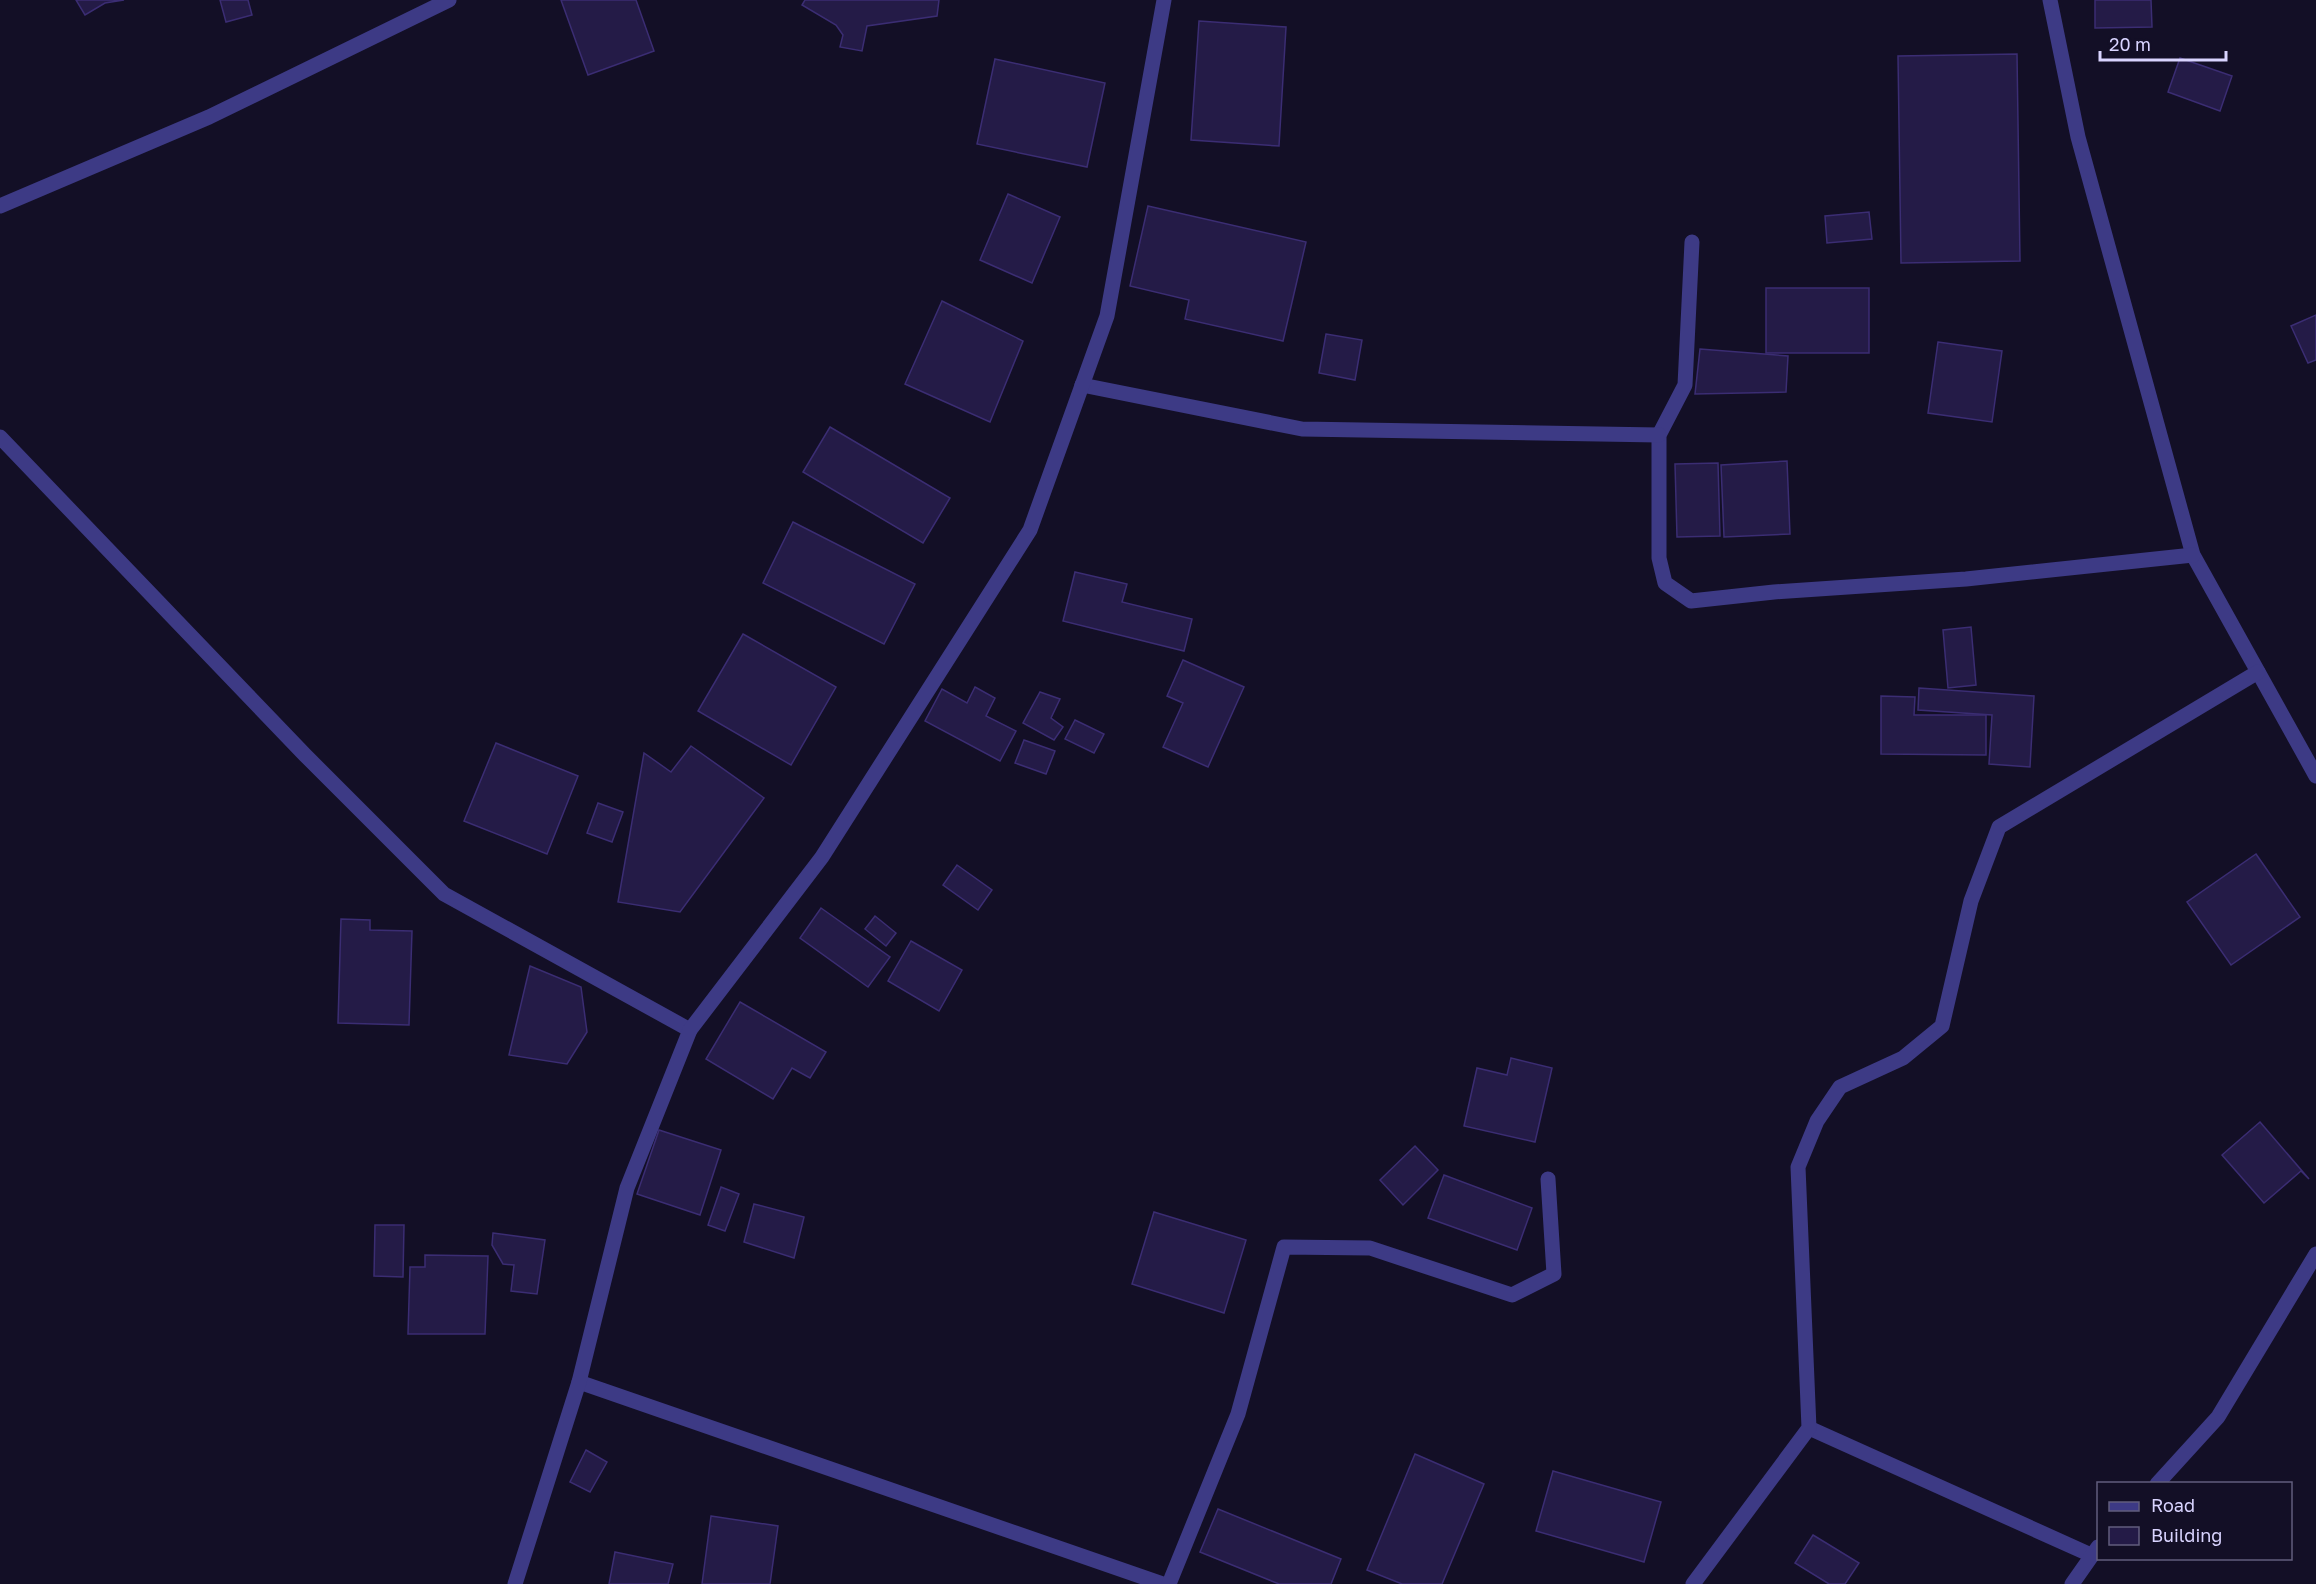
<svg xmlns="http://www.w3.org/2000/svg" width="2316" height="1584" viewBox="0 0 2316 1584" font-family="'Golos Text',sans-serif">
<rect width="100%" height="100%" fill="#130f26"/>
<g fill="#241b47" stroke="#3b2d73" stroke-width="1.5">
<polygon points="76,0 124,0 105,3 85,15"/>
<polygon points="220,0 248,0 252,15 226,22"/>
<polygon points="561,0 636,0 654,51 588,75"/>
<polygon points="805,0 939,0 937,16 867,26 862,51 840,47 843,35 836,25 802,5"/>
<polygon points="2095,0 2151,0 2152,27 2095,28"/>
<polygon points="1199,21 1286,27 1279,146 1191,140"/>
<polygon points="2017,54 2020,261 1901,263 1898,56"/>
<polygon points="2180,58 2232,76 2220,111 2168,92"/>
<polygon points="995,59 1105,83 1087,167 977,144"/>
<polygon points="1008,194 1060,217 1032,283 980,260"/>
<polygon points="1148,206 1306,242 1283,341 1185,319 1189,300 1130,286"/>
<polygon points="1869,212 1872,239 1827,243 1825,216"/>
<rect x="1766" y="288" width="103" height="65"/>
<polygon points="942,301 1023,341 990,422 905,384"/>
<polygon points="2316,315 2316,360 2308,363 2291,326"/>
<polygon points="1326,334 1362,340 1355,380 1319,373"/>
<polygon points="1938,342 2002,351 1992,422 1928,413"/>
<polygon points="1700,349 1788,356 1786,392 1695,394"/>
<polygon points="830,427 950,498 923,543 803,472"/>
<polygon points="1787,461 1790,534 1724,537 1721,465"/>
<polygon points="1718,463 1720,536 1677,537 1675,464"/>
<polygon points="793,522 915,584 884,644 763,583"/>
<polygon points="1075,572 1127,584 1122,602 1192,619 1184,651 1063,621"/>
<polygon points="1971,627 1976,685 1948,688 1943,630"/>
<polygon points="743,634 836,687 791,765 698,711"/>
<polygon points="1183,660 1244,687 1208,767 1163,747 1183,703 1167,696"/>
<polygon points="975,687 995,698 986,716 1016,731 1000,761 925,721 942,689 967,703"/>
<polygon points="1919,688 2034,696 2030,767 1989,764 1992,715 1918,710"/>
<polygon points="1040,692 1060,699 1051,718 1063,727 1054,740 1023,723"/>
<polygon points="1881,696 1915,697 1914,715 1986,715 1986,755 1881,754"/>
<polygon points="1075,720 1104,734 1094,753 1065,739"/>
<polygon points="1024,740 1055,751 1046,774 1015,763"/>
<polygon points="496,743 578,776 547,854 464,821"/>
<polygon points="691,746 764,798 680,912 618,902 644,753 671,772"/>
<polygon points="598,803 623,812 612,842 587,833"/>
<polygon points="2256,854 2300,917 2231,965 2187,902"/>
<polygon points="957,865 992,890 978,910 943,885"/>
<polygon points="821,908 890,957 868,987 800,938"/>
<polygon points="875,916 896,933 886,946 865,929"/>
<polygon points="341,919 370,920 370,930 412,931 409,1025 338,1023"/>
<polygon points="911,941 962,970 939,1011 888,981"/>
<polygon points="530,966 581,987 587,1032 567,1064 509,1055"/>
<polygon points="740,1002 826,1052 810,1078 792,1068 773,1099 706,1059"/>
<polygon points="1511,1058 1552,1068 1535,1142 1464,1126 1477,1068 1507,1075"/>
<polygon points="2260,1122 2309,1179 2301,1171 2264,1203 2222,1155"/>
<polygon points="659,1130 721,1150 700,1215 637,1194"/>
<polygon points="1415,1146 1438,1170 1403,1205 1380,1180"/>
<polygon points="1444,1175 1532,1208 1517,1250 1428,1218"/>
<polygon points="721,1187 739,1194 725,1231 708,1225"/>
<polygon points="754,1204 804,1217 794,1258 744,1242"/>
<polygon points="1154,1212 1246,1240 1224,1313 1132,1284"/>
<polygon points="375,1225 404,1225 403,1277 374,1276"/>
<polygon points="493,1233 545,1240 537,1294 511,1291 514,1265 503,1264 492,1245"/>
<polygon points="425,1255 488,1256 485,1334 408,1334 410,1267 425,1267"/>
<polygon points="586,1450 607,1462 590,1492 570,1482"/>
<polygon points="1415,1454 1484,1484 1442,1584 1402,1584 1367,1570"/>
<polygon points="1553,1471 1661,1502 1644,1562 1536,1531"/>
<polygon points="1218,1509 1341,1559 1331,1584 1279,1584 1200,1552"/>
<polygon points="711,1516 778,1526 770,1584 702,1584"/>
<polygon points="1813,1535 1859,1563 1845,1584 1829,1584 1795,1563"/>
<polygon points="615,1552 673,1564 668,1584 609,1584"/>
</g>
<g fill="none" stroke-linecap="round" stroke-linejoin="round">
<g stroke="#3d3a85" stroke-width="15">
<polyline points="2050,0 2078,137 2193,555 2316,776"/>
<polyline points="0,206 209,117 449,0"/>
<polyline points="1692,242 1685,385 1659,435 1659,558 1665,583 1691,601 1774,592 1966,579 2193,555"/>
<polyline points="1082,385 1302,429 1659,435"/>
<polyline points="0,437 305,755 444,894 690,1030"/>
<polyline points="579,1382 1163,1584"/>
<polyline points="1809,1428 2091,1555"/>
<polyline points="2157,1484 2218,1417 2316,1254"/>
<polyline points="515,1584 579,1382 627,1188 690,1030 822,857 1030,530 1107,316 1164,0"/>
<polyline points="1169,1584 1238,1414 1284,1247 1370,1248 1512,1295 1554,1274 1548,1179"/>
<polyline points="1693,1584 1809,1428 1798,1167 1817,1121 1840,1087 1903,1058 1942,1026 1971,901 1999,827 2258,672"/>
<polyline points="2072,1584 2098,1547"/>
</g>
</g>
<rect x="2097" y="1482" width="195" height="78" fill="#130f26" stroke="#625e7d" stroke-width="1.5"/>
<rect x="2109" y="1502" width="30" height="9" fill="#3d3a85" stroke="#625e7d" stroke-width="1.5"/>
<text x="2151" y="1512" font-size="18" fill="#d9d4ff">Road</text>
<rect x="2109" y="1527" width="30" height="18" fill="#241b47" stroke="#625e7d" stroke-width="1.5"/>
<text x="2151" y="1542" font-size="18" fill="#d9d4ff">Building</text>
<path d="M2100 51v9h126v-9" fill="none" stroke="#d9d4ff" stroke-width="3"/>
<text x="2109" y="51" font-size="18" fill="#d9d4ff" stroke="#130f26" stroke-width="4.5" paint-order="stroke">20 m</text>
</svg>
